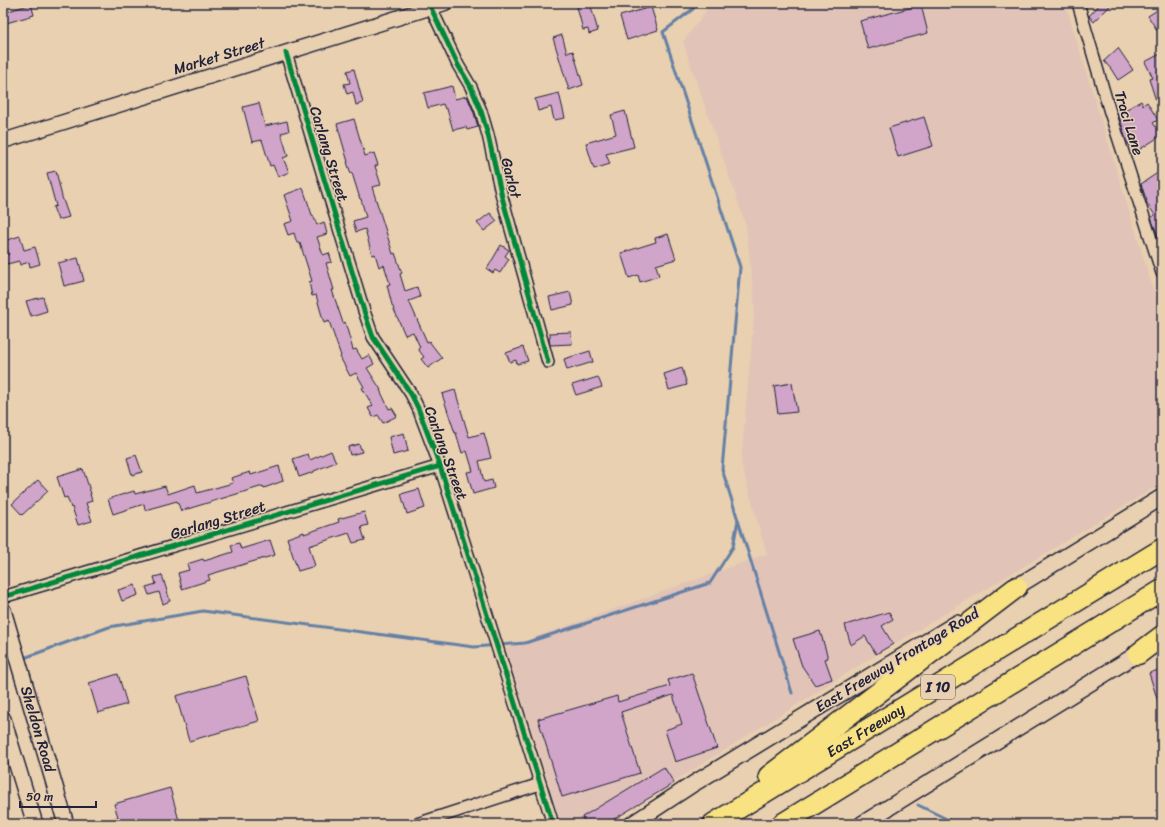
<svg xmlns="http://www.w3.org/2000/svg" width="1165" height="827" viewBox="0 0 1165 827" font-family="Sriracha,sans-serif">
<rect width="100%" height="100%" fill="#e8d0b0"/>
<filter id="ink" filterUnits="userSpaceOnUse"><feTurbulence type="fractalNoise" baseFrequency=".025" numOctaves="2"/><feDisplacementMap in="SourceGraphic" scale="8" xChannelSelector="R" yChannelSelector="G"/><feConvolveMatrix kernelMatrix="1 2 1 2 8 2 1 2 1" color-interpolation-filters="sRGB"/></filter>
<g filter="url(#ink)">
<polygon fill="#e1c3b8" points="712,3 1065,3 1162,318 1162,483 863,663 606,824 561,824 506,648 767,554 741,463 755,306 746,225 683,42"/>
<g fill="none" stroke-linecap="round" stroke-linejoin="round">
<g stroke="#6580a5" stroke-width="3">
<polyline points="697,3 693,9 663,32 740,267 722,469 792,693"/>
<polyline points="24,658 109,627 203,611 474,647 525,643 710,583 733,547 738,520"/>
<polyline points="918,805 957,824"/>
</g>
</g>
<g fill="#d0a5c9" stroke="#22223b">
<polygon points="576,3 590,3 598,31 589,34 588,29 583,30"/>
<polygon points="1101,3 1113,3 1094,22 1089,16"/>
<polygon points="31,4 34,15 3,24 3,13"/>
<polygon points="921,5 928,33 868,49 860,21"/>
<polygon points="651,7 658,30 627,40 620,16"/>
<polygon points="1162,7 1162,38 1148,16"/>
<polygon points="562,35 567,53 573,51 583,85 569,90 553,38"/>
<polygon points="1118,48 1133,70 1118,80 1111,69 1104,61"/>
<polygon points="1162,53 1162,113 1160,113 1149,79 1153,78 1145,62"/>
<polygon points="354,69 363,103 356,105 353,92 347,94 344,84 350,83 347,71"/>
<polygon points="452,86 455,99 467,96 474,113 478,127 467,130 466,127 453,130 447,109 445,109 443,104 428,108 424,93"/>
<polygon points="559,93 565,118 554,120 551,107 538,111 535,99"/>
<polygon points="1141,101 1143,105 1147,102 1158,120 1153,123 1162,135 1134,153 1126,140 1123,130 1124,130 1122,125 1118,114"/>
<polygon points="259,103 265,126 287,121 289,131 281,133 288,156 283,158 289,172 278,177 273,165 270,166 262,140 252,142 243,107"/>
<polygon points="625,111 634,147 606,154 610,164 594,169 586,143 616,134 611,115"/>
<polygon points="924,117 933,146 898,157 889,128"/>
<polygon points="354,119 365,156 374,153 378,165 375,166 381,185 372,187 393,254 395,253 402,273 400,274 405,291 417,287 420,297 409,301 427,342 429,341 442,358 428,368 421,359 424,357 418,349 420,347 413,332 405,335 392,305 387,285 390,284 384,265 379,267 375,254 372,255 365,229 356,232 353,221 366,217 361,199 360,199 352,173 351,174 347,162 348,162 337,124"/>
<polygon points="1162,170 1162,246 1151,218 1155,215 1148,205 1146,201 1147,200 1145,196 1141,184"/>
<polygon points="56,171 62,197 69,217 58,220 53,207 56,206 47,173"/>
<polygon points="303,188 312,215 313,215 317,225 324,222 327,234 317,237 323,255 329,253 332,262 326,263 334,290 332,290 343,323 345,322 353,350 356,349 362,359 369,355 374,364 367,368 381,390 380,390 389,409 392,408 397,416 383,423 378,415 373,417 368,408 373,406 362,388 364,387 356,373 350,376 340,357 341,356 329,321 324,323 316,295 312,296 309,282 312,281 300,243 297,243 294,233 288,235 284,224 293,221 284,195"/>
<polygon points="490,213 497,221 484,231 477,223"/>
<polygon points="668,234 676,259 656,265 659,276 640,282 638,275 629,278 621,253 656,242 655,238"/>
<polygon points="20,236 24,250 35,247 40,264 30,267 29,262 20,265 19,261 7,264 4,255 9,254 4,241"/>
<polygon points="501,245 509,250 505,256 509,259 500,273 495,270 493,273 487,269"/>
<polygon points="78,258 84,281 64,286 58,263"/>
<polygon points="570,292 573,305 552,310 549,297"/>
<polygon points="43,297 47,311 31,316 26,301"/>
<polygon points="571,332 572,344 550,345 549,338 550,338 550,333"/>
<polygon points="523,347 528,361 517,364 516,360 510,362 506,353"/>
<polygon points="590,351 593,362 567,370 564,359"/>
<polygon points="682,368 687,385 669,390 664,374"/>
<polygon points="598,377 602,387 576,395 572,385"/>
<polygon points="792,383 797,412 778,414 774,386"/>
<polygon points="455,390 469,437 484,433 491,458 479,461 484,482 492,480 494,488 473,494 467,472 473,471 467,451 462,453 456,433 455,433 442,394"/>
<polygon points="404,433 408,451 393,455 389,437"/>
<polygon points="359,444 362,452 350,455 348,447"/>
<polygon points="331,451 336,462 314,471 314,472 299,477 293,459 308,454 310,460"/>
<polygon points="136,455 142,472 132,475 127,458"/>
<polygon points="279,466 283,481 264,488 263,486 181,511 177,501 145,510 144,504 113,514 108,499 134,491 135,494 165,486 168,494 195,485 197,493 233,483 231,478 250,472 251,475"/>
<polygon points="83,469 91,494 90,494 92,501 86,503 92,521 78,525 72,507 71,508 67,497 64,498 57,477"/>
<polygon points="38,480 48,491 22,515 12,504"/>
<polygon points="419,489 425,508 407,514 401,494"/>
<polygon points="364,512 368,525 361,527 365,540 353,543 349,533 309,546 315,566 298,571 287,538 304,532 304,534 339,522 338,519"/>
<polygon points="270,540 275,555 208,575 210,580 182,589 178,573 189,570 187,564 203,559 204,561 233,552 231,545 239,543 241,549"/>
<polygon points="162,575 170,601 163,604 159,592 149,595 146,587 156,584 154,577"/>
<polygon points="135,585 138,595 122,601 118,590"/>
<polygon points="889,612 893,619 882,626 893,644 876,654 865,636 851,645 845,625"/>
<polygon points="820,631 828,658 825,659 832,679 815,685 802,666 793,639"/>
<polygon points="1162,669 1162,707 1160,708 1149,673"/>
<polygon points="692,673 717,748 675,762 665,730 682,724 673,695 621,712 640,773 562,797 538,719 617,696 618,702 670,686 668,680"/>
<polygon points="118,674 127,704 98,713 89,683"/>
<polygon points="246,676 259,721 189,741 176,696"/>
<polygon points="664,767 674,783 606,824 586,824 582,817"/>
<polygon points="170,788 180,824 102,824 102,822 118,817 114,804"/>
</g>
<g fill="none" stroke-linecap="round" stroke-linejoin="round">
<g stroke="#22223b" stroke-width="14">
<g id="minor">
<polyline points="1078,3 1109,109 1162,273"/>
<polyline points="431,8 458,65 471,87 481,111 488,135 502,197 548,362"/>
<polyline points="286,53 364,311 373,337 411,394 418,408 440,466 553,824"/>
<polyline points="3,597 440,466"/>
<polyline points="417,824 540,784"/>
</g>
</g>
<g stroke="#22223b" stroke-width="17">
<polyline id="tertiary" points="3,141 445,3"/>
</g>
<g stroke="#22223b" stroke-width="18">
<g id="secondary">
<polyline points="1008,592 1162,497"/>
<path id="s1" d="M3 610 66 824"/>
<polyline points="3,719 35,824"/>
<polyline points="632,824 693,784 957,623"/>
<polyline points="862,824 1147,648"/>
</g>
</g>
<g stroke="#22223b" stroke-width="23">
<g id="motorway">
<polyline points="1138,654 1162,636"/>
<polyline points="769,776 1017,587"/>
<path id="s2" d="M713 824 1162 549"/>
<polyline points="782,824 1162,590"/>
</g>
</g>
<use href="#minor" stroke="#e8d0b0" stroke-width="11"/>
<use href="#tertiary" stroke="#e8d0b0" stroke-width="14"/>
<use href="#secondary" stroke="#e8d0b0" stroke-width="15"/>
<use href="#motorway" stroke="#f8e281" stroke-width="20"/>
<g stroke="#e8d0b0" stroke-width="8">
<g id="cycleway">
<polyline points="431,8 458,65 471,87 481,111 488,135 502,197 548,362"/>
<polyline points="286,53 364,311 373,337 411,394 418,408 440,466 553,824"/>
<polyline points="3,597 440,466"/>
</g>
</g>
<use href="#cycleway" stroke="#00873e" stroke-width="5"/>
</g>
</g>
<g text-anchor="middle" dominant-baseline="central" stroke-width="3" stroke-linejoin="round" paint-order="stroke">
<rect fill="#e8d0b0" stroke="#5d565e" stroke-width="1" x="921" y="675" width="34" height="24" rx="3"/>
<g font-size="14" font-weight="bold" fill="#22223b">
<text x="938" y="687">I 10</text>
</g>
<g font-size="15" fill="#22223b" stroke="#e8d0b0">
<text transform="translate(219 56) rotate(-17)">Market Street</text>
<text transform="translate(1129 123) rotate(73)">Traci Lane</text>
<text transform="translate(329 154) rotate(73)">Carlang Street</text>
<text transform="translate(511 178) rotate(76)">Garlot</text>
<text transform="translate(446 453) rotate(70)">Carlang Street</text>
<text transform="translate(218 520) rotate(-17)">Garlang Street</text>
<text transform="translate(897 660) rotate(-31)">East Freeway Frontage Road</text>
<text stroke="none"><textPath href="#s1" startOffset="124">Sheldon Road</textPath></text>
<text stroke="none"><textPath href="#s2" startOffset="179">East Freeway</textPath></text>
</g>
</g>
<rect width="1165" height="827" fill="none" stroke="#e8d0b0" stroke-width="16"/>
<rect x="8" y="8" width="1149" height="811" fill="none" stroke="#22223b" stroke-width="1.5" filter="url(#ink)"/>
<path d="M20 801v6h76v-6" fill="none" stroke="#22223b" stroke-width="2"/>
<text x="26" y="801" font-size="12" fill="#22223b" stroke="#e8d0b0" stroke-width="3" paint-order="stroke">50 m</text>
</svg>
